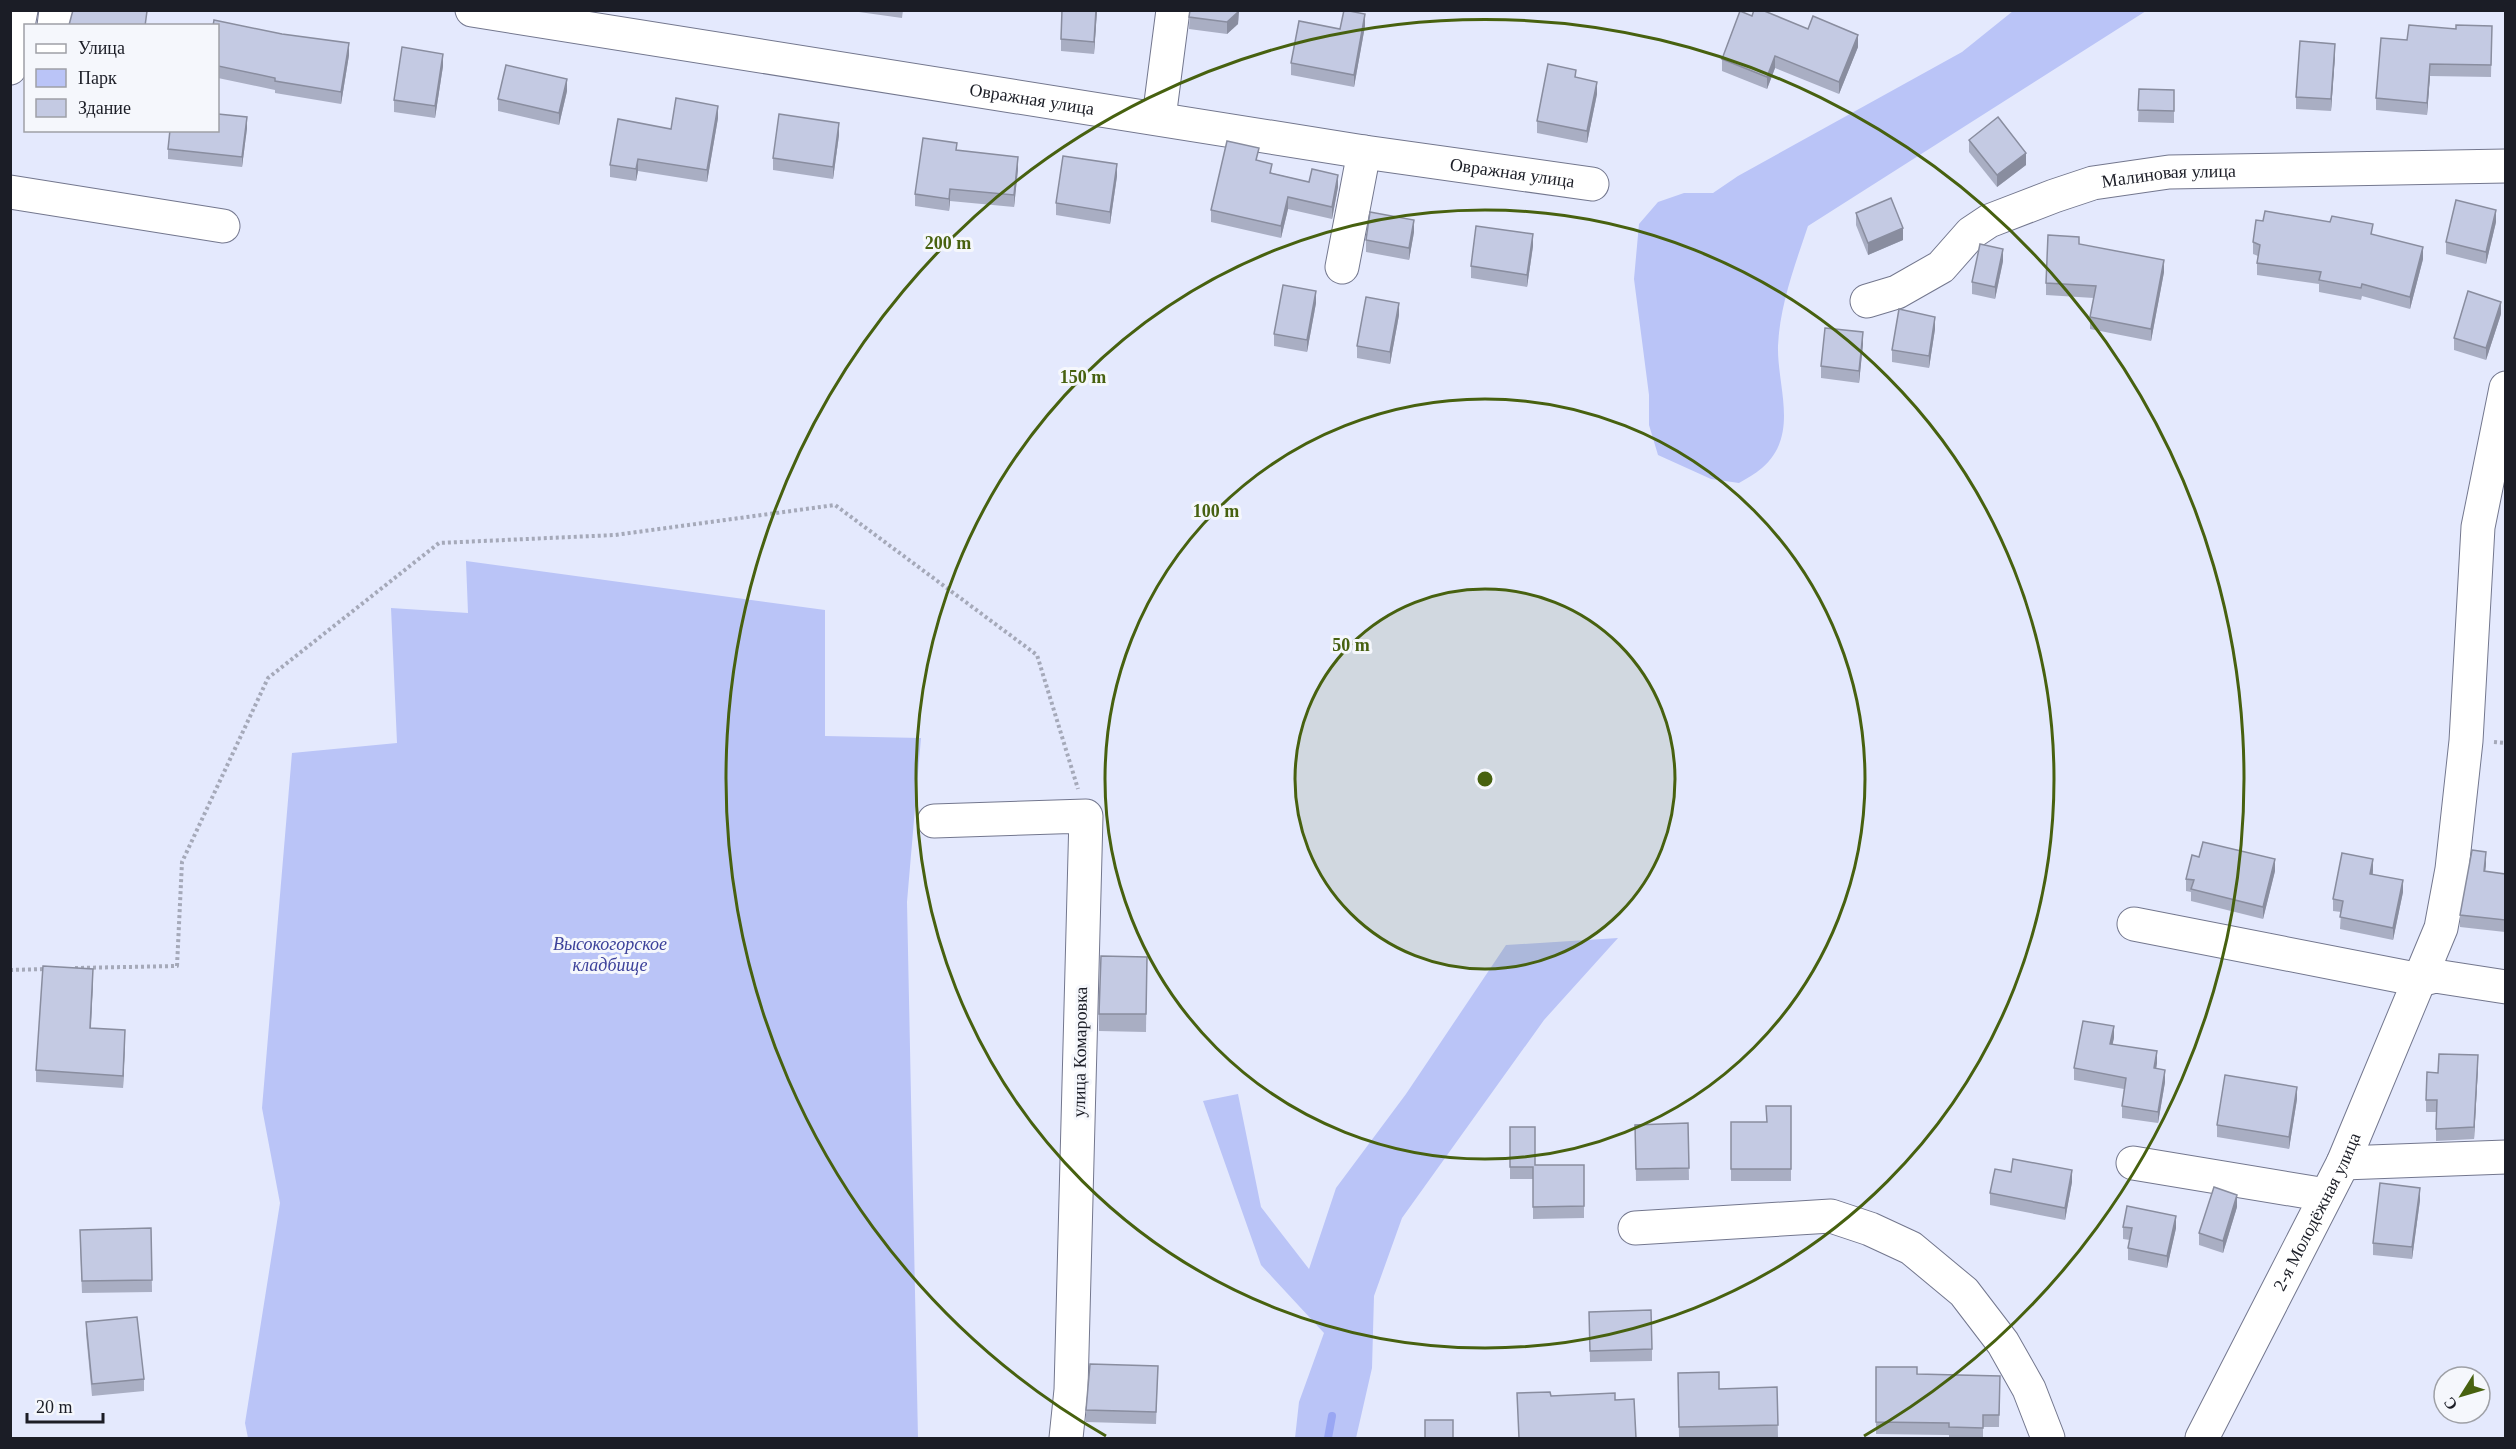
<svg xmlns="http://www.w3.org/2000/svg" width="2516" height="1449" viewBox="0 0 2516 1449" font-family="Georgia,serif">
<rect width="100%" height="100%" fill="#e4e9fd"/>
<g fill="#bac4f7">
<path d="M2013 11H2146L1808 226C1795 265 1780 304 1778 346 1777 387 1800 435 1762 468 1755 474 1747 478 1739 483L1711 479 1658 455 1649 425V395L1634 279 1639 224 1658 202 1684 193H1713L1738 176 1962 52Z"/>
<polygon points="466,561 825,610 825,736 921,738 907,902 918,1438 248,1438 245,1423 280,1203 262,1108 292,753 397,743 391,608 468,613"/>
<polygon points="1618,938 1544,1020 1402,1218 1374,1296 1372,1368 1356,1438 1295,1438 1299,1402 1324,1333 1261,1265 1203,1101 1238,1094 1261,1207 1309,1269 1336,1188 1406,1094 1506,945"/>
</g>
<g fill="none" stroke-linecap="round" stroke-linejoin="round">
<polyline stroke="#99a6f3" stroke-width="8" points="1328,1438 1332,1416"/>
<g stroke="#73778e" stroke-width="35">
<g id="minor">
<path id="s1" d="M472 10 1364 152 1592 184"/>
<polyline points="54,26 56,10"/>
<polyline points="10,68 21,10"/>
<polyline points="1159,118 1173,10"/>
<polyline points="10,192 223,226"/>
<polyline points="1342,267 1364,152"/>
<path id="s2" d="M1867 301 1897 292 1941 267 1971 233 1989 221 2054 196 2093 183 2169 172 2506 166"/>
<polyline points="934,821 1086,816 1071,1390 1066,1438"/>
<polyline points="2134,924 2420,980 2435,976 2506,987"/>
<polyline points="2133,1163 2326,1195"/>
<polyline points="2343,1163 2506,1157"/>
<polyline points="1635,1228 1831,1216 1870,1229 1911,1248 1964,1292 2003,1343 2029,1389 2048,1438"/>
<path id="s3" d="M2202 1438 2343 1163 2441 928 2452 869 2466 741 2478 527 2506 388"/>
</g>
</g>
<g stroke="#a5a9b9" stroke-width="4" stroke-dasharray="3 3" stroke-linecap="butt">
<polyline points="2494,742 2506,743"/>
<polyline points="75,968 177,966 182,862 268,678 439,543 615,535 835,505 1037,655 1078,789"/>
<polyline points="10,970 46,969"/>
</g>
<use href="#minor" stroke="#fff" stroke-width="33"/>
</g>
<g fill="#a9aec3">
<polygon points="859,10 903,10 902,18 859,12"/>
<polygon points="1097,10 1094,54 1061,51 1061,39"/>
<polygon points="1190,10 1239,10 1238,24 1227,34 1189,29"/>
<polygon points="1752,16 1808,29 1858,47 1839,94 1775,68 1767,89 1722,71 1722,59"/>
<polygon points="218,26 349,55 341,104 275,93 275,90 218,78"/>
<polygon points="1365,26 1354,87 1291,75 1291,63 1340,29"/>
<polygon points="2492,26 2491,77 2430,76 2427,115 2376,110 2376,98 2407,40 2456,29"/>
<polygon points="2335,56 2331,111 2296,109 2296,97"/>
<polygon points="443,66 435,118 394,112 394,100"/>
<polygon points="1576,78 1597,94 1587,143 1537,133 1537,121"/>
<polygon points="2139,89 2174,90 2174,123 2138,122"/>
<polygon points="567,91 559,125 498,111 498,99"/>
<polygon points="718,118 707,182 638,171 636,181 610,177 610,165 671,129"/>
<polygon points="247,128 242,167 168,159 168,149"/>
<polygon points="839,135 833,179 773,170 773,158"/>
<polygon points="1969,140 2026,165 1997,187 1969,152"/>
<polygon points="957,150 1018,169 1014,207 950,201 949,211 915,206 915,194"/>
<polygon points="1258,161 1272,173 1309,182 1338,187 1332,219 1288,209 1281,238 1211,222 1211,210"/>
<polygon points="1117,176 1110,224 1056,215 1056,203"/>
<polygon points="1856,213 1903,240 1868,255 1856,225"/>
<polygon points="2496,222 2486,264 2446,254 2446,242"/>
<polygon points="1414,232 1409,260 1366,252 1366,240"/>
<polygon points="2373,235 2423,259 2410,309 2362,296 2361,300 2319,292 2319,284 2257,275 2257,263 2258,256 2253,254 2253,242"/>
<polygon points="2079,244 2164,272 2151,341 2090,329 2090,317 2094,298 2046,295 2046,283"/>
<polygon points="1533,246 1527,287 1471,278 1471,266"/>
<polygon points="2003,261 1995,299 1972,294 1972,282"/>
<polygon points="1316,303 1307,352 1274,346 1274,334"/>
<polygon points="2501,314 2486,360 2454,350 2454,338"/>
<polygon points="1399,315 1390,364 1357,358 1357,346"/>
<polygon points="1935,329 1929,368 1892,362 1892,350"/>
<polygon points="1863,344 1859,383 1821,378 1821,366"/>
<polygon points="2486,864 2485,871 2505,874 2505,932 2460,927 2460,915"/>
<polygon points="2275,871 2263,919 2191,901 2191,892 2186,891 2186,879"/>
<polygon points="2373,871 2373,874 2403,892 2393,940 2340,929 2341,912 2333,911 2333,899"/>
<polygon points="1147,957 1146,1032 1099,1031 1099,1014"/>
<polygon points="93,981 91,1028 125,1042 123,1088 36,1082 36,1070"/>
<polygon points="2114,1038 2112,1044 2157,1063 2156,1069 2165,1082 2158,1123 2122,1118 2122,1106 2124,1089 2074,1080 2074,1068"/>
<polygon points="2478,1067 2474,1139 2436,1141 2436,1112 2426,1112 2426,1100 2438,1073"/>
<polygon points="2297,1099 2289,1149 2217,1137 2217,1125"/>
<polygon points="1791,1106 1791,1181 1731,1181 1731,1122 1767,1122"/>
<polygon points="1688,1123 1689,1180 1636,1181 1635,1125"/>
<polygon points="1510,1127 1535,1165 1584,1165 1584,1218 1533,1219 1533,1179 1510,1179"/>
<polygon points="2072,1182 2065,1220 1990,1205 1990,1193"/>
<polygon points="2420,1200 2412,1259 2373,1255 2373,1243"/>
<polygon points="2237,1207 2223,1253 2199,1245 2199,1233"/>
<polygon points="2123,1227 2176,1228 2167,1268 2128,1260 2128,1248 2130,1240 2123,1239"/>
<polygon points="151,1228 152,1292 82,1293 80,1242"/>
<polygon points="1589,1312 1652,1349 1652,1361 1590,1362"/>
<polygon points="86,1322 144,1379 144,1391 92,1396 86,1334"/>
<polygon points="1158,1366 1156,1424 1086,1422 1086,1410"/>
<polygon points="1876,1367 1917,1374 2000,1376 1999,1427 1983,1427 1983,1438 1949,1438 1949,1435 1876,1434"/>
<polygon points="1678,1373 1719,1389 1777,1387 1778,1437 1679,1438"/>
</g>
<g fill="#898d9f">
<polygon points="1096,10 1097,11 1094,54 1094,42"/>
<polygon points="1238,10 1239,10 1238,24 1227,34 1227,22"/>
<polygon points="1365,14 1365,26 1354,87 1354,75"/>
<polygon points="1858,35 1858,47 1839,94 1839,82"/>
<polygon points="349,43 349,55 341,104 341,92"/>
<polygon points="2335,44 2335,56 2331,111 2331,99"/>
<polygon points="443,54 443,66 435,118 435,106"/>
<polygon points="1775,56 1775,68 1767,89 1767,77"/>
<polygon points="2430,64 2430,76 2427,115 2427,103"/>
<polygon points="567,79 567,91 559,125 559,113"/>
<polygon points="1597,82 1597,94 1587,143 1587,131"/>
<polygon points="718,106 718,118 707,182 707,170"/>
<polygon points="247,117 247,128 242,167 242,157"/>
<polygon points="839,123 839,135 833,179 833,167"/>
<polygon points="2026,153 2026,165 1997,187 1997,175"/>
<polygon points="1018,157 1018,169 1014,207 1014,195"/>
<polygon points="638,159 638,171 636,181 636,169"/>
<polygon points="1117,164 1117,176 1110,224 1110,212"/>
<polygon points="1338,175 1338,187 1332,219 1332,207"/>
<polygon points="950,189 950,201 949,211 949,199"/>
<polygon points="1288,197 1288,209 1281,238 1281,226"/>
<polygon points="2496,210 2496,222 2486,264 2486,252"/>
<polygon points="1414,220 1414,232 1409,260 1409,248"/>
<polygon points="1903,228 1903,240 1868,255 1868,243"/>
<polygon points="1533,234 1533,246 1527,287 1527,275"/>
<polygon points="2423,247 2423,259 2410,309 2410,297"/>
<polygon points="2003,249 2003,261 1995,299 1995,287"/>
<polygon points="2164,260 2164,272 2151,341 2151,329"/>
<polygon points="1316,291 1316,303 1307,352 1307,340"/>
<polygon points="2501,302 2501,314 2486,360 2486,348"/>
<polygon points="1399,303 1399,315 1390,364 1390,352"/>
<polygon points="1935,317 1935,329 1929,368 1929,356"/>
<polygon points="1863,332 1863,344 1859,383 1859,371"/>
<polygon points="2486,852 2486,864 2484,883 2484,871"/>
<polygon points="2275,859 2275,871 2263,919 2263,907"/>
<polygon points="2373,859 2373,871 2370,886 2370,874"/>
<polygon points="2403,880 2403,892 2393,940 2393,928"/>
<polygon points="93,969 93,981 90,1040 90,1028"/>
<polygon points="2114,1026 2114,1038 2110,1056 2110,1044"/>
<polygon points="125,1030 125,1042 123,1088 123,1076"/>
<polygon points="2157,1051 2157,1063 2154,1080 2154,1068"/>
<polygon points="2478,1055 2478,1067 2474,1139 2474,1127"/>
<polygon points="2165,1070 2165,1082 2158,1123 2158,1112"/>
<polygon points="2297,1087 2297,1099 2289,1149 2289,1137"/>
<polygon points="2072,1170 2072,1182 2065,1220 2065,1208"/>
<polygon points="2420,1188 2420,1200 2412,1259 2412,1247"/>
<polygon points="2237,1195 2237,1207 2223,1253 2223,1241"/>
<polygon points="2176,1216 2176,1228 2167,1268 2167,1256"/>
</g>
<g fill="#c4cae3" stroke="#898d9f" stroke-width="1.5">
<polygon points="73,10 143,10 147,11 145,26 68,26 69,25"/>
<polygon points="1062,10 1096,10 1094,42 1061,39"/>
<polygon points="1190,10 1238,10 1238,12 1227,22 1189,17"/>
<polygon points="1344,10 1365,14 1354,75 1291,63 1299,21 1340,29"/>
<polygon points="1754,10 1762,10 1808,29 1813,16 1858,35 1839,82 1775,56 1767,77 1722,59 1740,11 1752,16"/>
<polygon points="214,20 282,34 349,43 341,92 275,81 275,78 218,66 218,26 213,26"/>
<polygon points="2409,25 2456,29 2456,25 2492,26 2491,65 2430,64 2427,103 2376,98 2381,38 2407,40"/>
<polygon points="2300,41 2335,44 2331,99 2296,97"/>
<polygon points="402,47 443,54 435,106 394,100"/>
<polygon points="1548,64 1576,70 1575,77 1597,82 1587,131 1537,121"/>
<polygon points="506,65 567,79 559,113 498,99"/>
<polygon points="2139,89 2174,90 2174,111 2138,110"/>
<polygon points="676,98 718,106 707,170 638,159 636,169 610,165 618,119 671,129"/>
<polygon points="218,114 247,117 242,157 168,149 170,130 218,130"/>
<polygon points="779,114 839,123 833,167 773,158"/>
<polygon points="1998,117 2026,153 1997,175 1969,140"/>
<polygon points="923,138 957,143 956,150 1018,157 1014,195 950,189 949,199 915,194"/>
<polygon points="1227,141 1259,148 1256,160 1272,164 1270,173 1309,182 1312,169 1338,175 1332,207 1288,197 1281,226 1211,210"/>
<polygon points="1063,156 1117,164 1110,212 1056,203"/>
<polygon points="1891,198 1903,228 1868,243 1856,213"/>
<polygon points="2456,200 2496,210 2486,252 2446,242"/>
<polygon points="2265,211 2330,222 2332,216 2373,224 2371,234 2423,247 2410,297 2362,284 2361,288 2319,280 2321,272 2257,263 2260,245 2253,242 2256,220 2263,221"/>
<polygon points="1370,212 1414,220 1409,248 1366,240"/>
<polygon points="1476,226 1533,234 1527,275 1471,266"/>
<polygon points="2048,235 2079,237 2079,244 2164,260 2151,329 2090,317 2096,286 2046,283"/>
<polygon points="1980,244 2003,249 1995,287 1972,282"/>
<polygon points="1283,285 1316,291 1307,340 1274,334"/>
<polygon points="2468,291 2501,302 2486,348 2454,338"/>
<polygon points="1366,297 1399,303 1390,352 1357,346"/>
<polygon points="1899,309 1935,317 1929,356 1892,350"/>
<polygon points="1825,328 1863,332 1859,371 1821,366"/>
<polygon points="2203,842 2275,859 2263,907 2191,889 2194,880 2186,879 2192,855 2199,857"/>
<polygon points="2472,850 2486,852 2484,871 2505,874 2505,920 2460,915"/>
<polygon points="2342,853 2373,859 2370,874 2403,880 2393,928 2340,917 2343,901 2333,899"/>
<polygon points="1101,956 1147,957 1146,1014 1099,1014"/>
<polygon points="43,966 93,969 90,1028 125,1030 123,1076 36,1070"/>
<polygon points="2083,1021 2114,1026 2110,1044 2157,1051 2154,1068 2165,1070 2158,1112 2122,1106 2126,1078 2074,1068"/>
<polygon points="2439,1054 2478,1055 2474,1127 2436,1129 2437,1100 2426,1100 2427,1072 2438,1073"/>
<polygon points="2225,1075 2297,1087 2289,1137 2217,1125"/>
<polygon points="1766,1106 1791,1106 1791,1169 1731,1169 1731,1122 1767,1122"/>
<polygon points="1688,1123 1689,1168 1636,1169 1635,1125"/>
<polygon points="1510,1127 1535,1127 1535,1165 1584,1165 1584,1206 1533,1207 1533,1167 1510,1167"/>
<polygon points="2013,1159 2072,1170 2065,1208 1990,1193 1995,1169 2011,1172"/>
<polygon points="2380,1183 2420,1188 2412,1247 2373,1243"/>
<polygon points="2214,1187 2237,1195 2223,1241 2199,1233"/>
<polygon points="2127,1206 2176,1216 2167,1256 2128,1248 2132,1228 2123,1227"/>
<polygon points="151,1228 152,1280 82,1281 80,1230"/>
<polygon points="1651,1310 1652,1349 1590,1351 1589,1312"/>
<polygon points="137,1317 144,1379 92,1384 86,1322"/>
<polygon points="1090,1364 1158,1366 1156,1412 1086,1410"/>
<polygon points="1876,1367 1917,1367 1917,1374 2000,1376 1999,1415 1983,1415 1983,1428 1949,1427 1949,1423 1876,1422"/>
<polygon points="1719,1372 1719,1389 1777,1387 1778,1425 1679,1427 1678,1373"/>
<polygon points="1550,1392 1551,1396 1615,1393 1615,1400 1634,1399 1636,1438 1519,1438 1517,1393"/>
<rect x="1425" y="1420" width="28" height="18"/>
</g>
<circle cx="1485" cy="779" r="190" fill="#47610f" fill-opacity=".12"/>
<g fill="none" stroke="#47610f" stroke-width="3">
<circle cx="1485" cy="779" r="190"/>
<circle cx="1485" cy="779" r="380"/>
<circle cx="1485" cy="779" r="569"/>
<path d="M1106 1436A759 759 0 1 1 1864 1436"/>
</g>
<g text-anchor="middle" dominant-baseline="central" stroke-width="6" stroke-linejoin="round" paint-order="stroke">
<g font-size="18" fill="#1b1d26" stroke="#f5f7fc">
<text stroke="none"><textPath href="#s1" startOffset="567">Овражная улица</textPath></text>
<text stroke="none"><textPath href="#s1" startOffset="1053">Овражная улица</textPath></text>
<text stroke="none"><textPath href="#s2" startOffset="336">Малиновая улица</textPath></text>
<text transform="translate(1080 1052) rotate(-89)">улица Комаровка</text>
<text stroke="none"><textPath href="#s3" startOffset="254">2-я Молодёжная улица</textPath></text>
</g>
<g font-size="18" font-style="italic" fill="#3c419a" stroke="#f5f7fc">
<text x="610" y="944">Высокогорское<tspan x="610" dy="21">кладбище</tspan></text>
</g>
</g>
<circle cx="1485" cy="779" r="9" fill="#47610f" stroke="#f5f7fc" stroke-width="3"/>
<g font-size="18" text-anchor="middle" font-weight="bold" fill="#47610f" stroke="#f5f7fc" stroke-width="6" stroke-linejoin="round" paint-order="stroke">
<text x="948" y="249">200 m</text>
<text x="1083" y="383">150 m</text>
<text x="1216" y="517">100 m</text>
<text x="1351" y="651">50 m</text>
</g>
<rect width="2516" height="1449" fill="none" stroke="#1b1d26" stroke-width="24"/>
<rect x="24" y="24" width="195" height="108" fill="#f5f7fc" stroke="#9ea0a6" stroke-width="1.5"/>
<rect x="36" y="44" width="30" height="9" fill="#ffffff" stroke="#9ea0a6" stroke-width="1.5"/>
<text x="78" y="54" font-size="18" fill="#1b1d26">Улица</text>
<rect x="36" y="69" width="30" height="18" fill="#bac4f7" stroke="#9ea0a6" stroke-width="1.5"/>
<text x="78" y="84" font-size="18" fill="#1b1d26">Парк</text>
<rect x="36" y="99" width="30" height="18" fill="#c4cae3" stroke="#9ea0a6" stroke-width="1.5"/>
<text x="78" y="114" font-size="18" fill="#1b1d26">Здание</text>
<g transform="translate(2462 1395) rotate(233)"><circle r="28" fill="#f5f7fc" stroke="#9ea0a6" stroke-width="1.5"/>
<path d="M0-4.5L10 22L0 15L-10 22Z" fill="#47610f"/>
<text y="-9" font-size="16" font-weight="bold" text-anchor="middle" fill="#1b1d26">С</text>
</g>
<path d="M27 1413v9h76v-9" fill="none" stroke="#1b1d26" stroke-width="3"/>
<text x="36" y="1413" font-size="18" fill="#1b1d26" stroke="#f5f7fc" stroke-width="4.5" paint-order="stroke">20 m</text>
</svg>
